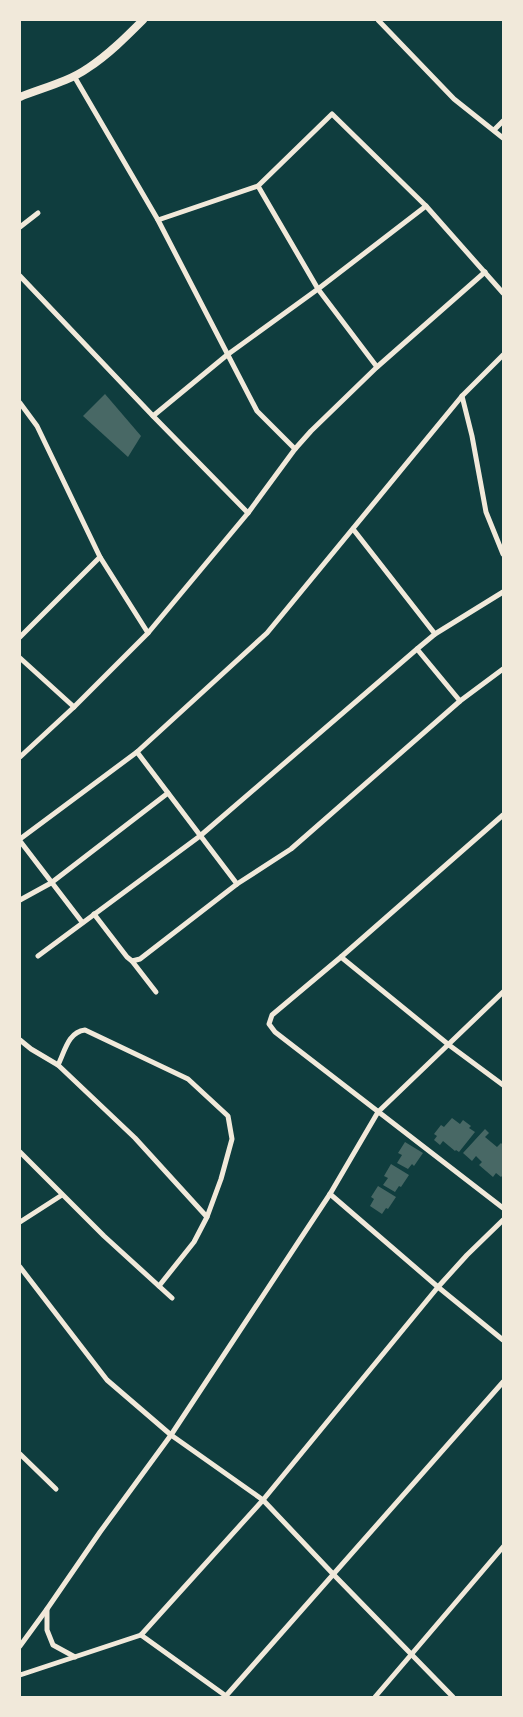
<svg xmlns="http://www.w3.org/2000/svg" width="523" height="1717" viewBox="0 0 523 1717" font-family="'Space Grotesk',sans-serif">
<rect width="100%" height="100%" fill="#0f3d3e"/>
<g fill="#486865">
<polygon points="105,394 141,436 128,457 83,416"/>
<polygon points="452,1118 460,1124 463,1120 471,1126 469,1128 475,1132 459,1152 456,1150 455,1151 443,1141 440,1145 434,1140 437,1136 434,1134 441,1125 444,1127"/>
<polygon points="485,1129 489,1133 485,1137 497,1147 501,1143 503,1145 503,1175 501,1177 496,1173 493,1177 479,1165 482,1162 476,1156 472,1161 463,1153"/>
<polygon points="405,1142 423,1153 414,1166 412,1164 408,1169 397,1163 402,1155 398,1153"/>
<polygon points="391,1164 409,1175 401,1187 399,1186 395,1192 383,1185 388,1178 384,1176"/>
<polygon points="378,1186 396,1197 388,1209 386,1208 382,1214 370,1206 374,1199 371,1197"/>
</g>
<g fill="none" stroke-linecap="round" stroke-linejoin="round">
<g stroke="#f1e9da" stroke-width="5">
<polyline points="378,20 454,99 503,138"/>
<polyline points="74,76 158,220 257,411 295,449"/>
<polyline points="494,130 503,121"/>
<polyline points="258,186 318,289 377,367"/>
<polyline points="158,220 258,186 332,114 426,206 503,293"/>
<polyline points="20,227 38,213"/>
<polyline points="20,276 153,416 248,513"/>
<polyline points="462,396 472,436 486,512 503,554"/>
<polyline points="20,403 37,426 100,557 148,633"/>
<polyline points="153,416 227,355 318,289 426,206"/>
<polyline points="353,529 435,634"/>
<polyline points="20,637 100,557"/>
<polyline points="417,649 460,701"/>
<polyline points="20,658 74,707"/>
<polyline points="137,752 237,884"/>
<polyline points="20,757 74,707 148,633 248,513 295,449 311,431 377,367 485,272"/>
<polyline points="503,815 341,957 272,1015 269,1024 275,1032 503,1208"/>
<polyline points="20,839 137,752 267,633 462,396 503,355"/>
<polyline points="20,841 82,922"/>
<polyline points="20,900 51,883 168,793"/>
<polyline points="94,914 127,957 132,961 156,992"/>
<polyline points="38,956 200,836 417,649 435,634 503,592"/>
<polyline points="341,957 449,1045 503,1085"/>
<polyline points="132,961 140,959 237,884 291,849 460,701 503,669"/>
<polyline points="20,1040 31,1049 58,1065 135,1138 207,1217"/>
<path d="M58 1065C65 1051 68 1032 85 1030L188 1079 228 1116 232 1139 221 1179 207 1217 194 1242 159 1286"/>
<polyline points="20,1152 104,1236 172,1298"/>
<polyline points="330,1194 438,1287 503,1340"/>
<polyline points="20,1222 62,1195"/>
<polyline points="20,1267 107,1380 171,1435 263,1500 334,1575 453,1697"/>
<polyline points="20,1454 56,1489"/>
<polyline points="47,1609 47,1630 53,1645 75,1657"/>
<polyline points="141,1635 226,1696"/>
<polyline points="20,1646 47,1609 100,1532 171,1435 330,1194 378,1112 503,992"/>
<polyline points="20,1675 141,1635 263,1500 438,1287 467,1255 503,1220"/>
<polyline points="225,1697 503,1382"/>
<polyline points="375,1697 503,1547"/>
</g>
<path stroke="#f1e9da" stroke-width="8" d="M20 97C42 88 68 82 88 68 108 55 126 37 143 20"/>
</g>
<rect width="523" height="1717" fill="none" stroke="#f1e9da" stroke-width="42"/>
</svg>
